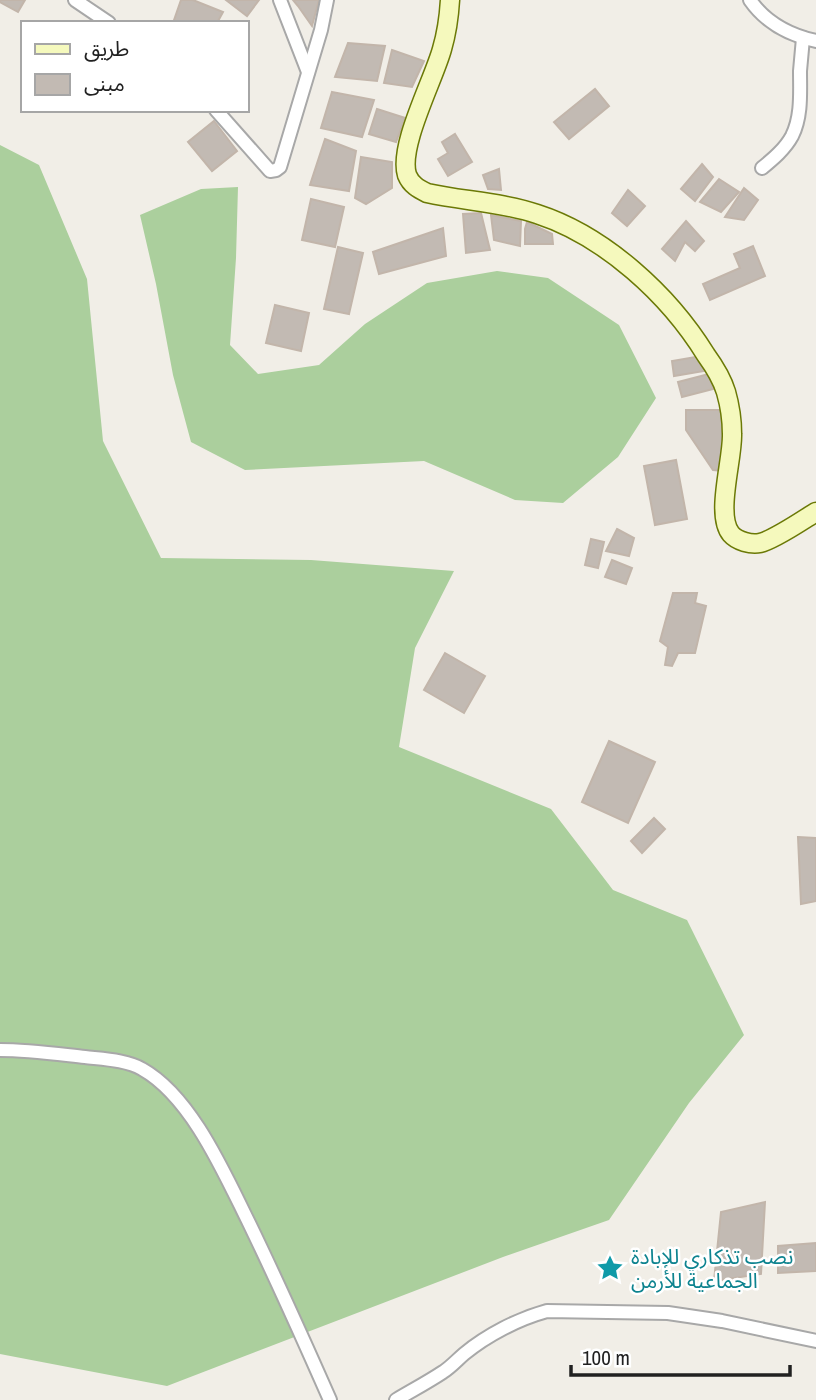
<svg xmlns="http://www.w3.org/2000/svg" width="816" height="1400" viewBox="0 0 816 1400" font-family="'Archivo Narrow','Noto Sans Arabic',sans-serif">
<rect width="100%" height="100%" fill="#f1eee7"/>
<g fill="#abcf9d">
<polygon points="0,145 39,165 87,279 103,441 161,558 311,560 454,571 415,648 399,747 551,809 613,890 687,920 744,1035 689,1103 609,1220 503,1257 167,1386 0,1354"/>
<polygon points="238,187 236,258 230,345 258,374 319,365 365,324 427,283 497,271 548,278 619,325 656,398 618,457 563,503 515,500 424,461 245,470 191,442 173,375 156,284 140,215 201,189"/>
</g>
<g fill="#c2bab3" stroke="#c2b5aa" stroke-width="2">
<polygon points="0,0 25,0 18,12 0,2"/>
<polygon points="181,0 193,0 223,12 217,23 173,23"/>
<polygon points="226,0 259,0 247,16"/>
<polygon points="293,0 319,0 312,26 298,6"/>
<polygon points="348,43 385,46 377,81 335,77"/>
<polygon points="392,50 424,61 412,87 384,83"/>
<polygon points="595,89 609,106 569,139 554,122"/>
<polygon points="332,92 374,100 362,137 321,128"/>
<polygon points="377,109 405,118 396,142 369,134"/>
<polygon points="214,121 237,151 212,171 188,142"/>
<polygon points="455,134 472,162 448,176 438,159 448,153 442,142"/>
<polygon points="325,139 356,151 349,191 310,185"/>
<polygon points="361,157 392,162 392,188 366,204 355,198"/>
<polygon points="702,164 713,177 695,201 681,189"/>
<polygon points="499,169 501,190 488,189 483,175"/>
<polygon points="719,179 739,192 721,212 700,202"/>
<polygon points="744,188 758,200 744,220 725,217"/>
<polygon points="628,190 645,206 627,226 612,213"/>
<polygon points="311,199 344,207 335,247 302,240"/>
<polygon points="481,213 490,250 466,253 463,214"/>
<polygon points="491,215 521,221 520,246 494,240"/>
<polygon points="686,221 704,241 695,251 685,242 675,261 662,249"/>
<polygon points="527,222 552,234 553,244 525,244 525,229"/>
<polygon points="443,228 446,256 379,274 373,252"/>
<polygon points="753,246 765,276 710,300 703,284 740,268 734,254"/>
<polygon points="338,247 363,253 349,314 324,309"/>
<polygon points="275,305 309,313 301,351 266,343"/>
<polygon points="702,356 704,371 674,376 672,361"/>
<polygon points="709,374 713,389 682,397 678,382"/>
<polygon points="686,410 723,410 723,471 713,470 686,430"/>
<polygon points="676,460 687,519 655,525 644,466"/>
<polygon points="617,529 634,538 629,556 606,551"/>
<polygon points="591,539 604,542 598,568 585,565"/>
<polygon points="612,560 632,568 626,584 605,577"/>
<polygon points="673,593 697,593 695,603 706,606 695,653 678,653 672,666 665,665 668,647 660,641"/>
<polygon points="445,653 485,676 464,713 424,690"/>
<polygon points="609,741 655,762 628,823 582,802"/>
<polygon points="654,818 665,829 642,853 631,841"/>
<polygon points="798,837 816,838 816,901 801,904"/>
<polygon points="765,1202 761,1274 714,1281 721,1212"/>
<polygon points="816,1243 816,1271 778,1273 778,1246"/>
</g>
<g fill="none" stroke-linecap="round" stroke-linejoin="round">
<g stroke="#a8a8a8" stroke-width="16">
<g id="minor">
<polyline points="75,0 109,23"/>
<polyline points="280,0 308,72"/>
<path d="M750 0C766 23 789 35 816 41"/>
<polyline points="216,110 270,171 276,170 280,167 321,30 327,0"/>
<path d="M762 168C773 159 785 149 792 136 802 116 800 92 800 71 801 60 802 49 803 38"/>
<path d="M0 1050C28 1050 57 1054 85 1057 102 1059 128 1060 142 1069 192 1097 225 1175 250 1225 278 1283 304 1341 330 1400"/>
<path d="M396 1400C411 1391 428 1382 443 1372 451 1367 457 1360 464 1354 487 1335 518 1319 547 1311L668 1313 722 1321 816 1341"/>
</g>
</g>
<g stroke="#6b7906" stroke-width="21">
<path id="secondary" d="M450 0C449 17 447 32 442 49 434 79 398 146 407 175 411 185 419 189 427 193 463 201 502 202 537 214 605 236 669 295 706 355 714 366 722 379 726 392 730 406 732 420 732 434 733 459 715 515 731 534 737 541 751 545 760 543 774 540 803 520 816 512"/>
</g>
<use href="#minor" stroke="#fff" stroke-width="12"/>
<use href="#secondary" stroke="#f5f9bd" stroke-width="18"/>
</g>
<defs>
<g id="sight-bare" transform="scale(2.1)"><path d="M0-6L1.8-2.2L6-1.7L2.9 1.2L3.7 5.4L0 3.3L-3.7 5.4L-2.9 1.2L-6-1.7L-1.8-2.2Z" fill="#0f9aa8" stroke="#fff" stroke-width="2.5" paint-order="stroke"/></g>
</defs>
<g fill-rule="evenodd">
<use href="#sight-bare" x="610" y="1268"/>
</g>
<g text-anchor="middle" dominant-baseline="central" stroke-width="5" stroke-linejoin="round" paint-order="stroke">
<g font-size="21" fill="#0d838f" stroke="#fff" text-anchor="start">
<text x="631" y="1256">نصب تذكاري للإبادة<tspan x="631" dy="24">الجماعية للأرمن</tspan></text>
</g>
</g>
<rect x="21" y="21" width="228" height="91" fill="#ffffff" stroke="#a6a6a6" stroke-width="2"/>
<rect x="35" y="44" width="35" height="10" fill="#f5f9bd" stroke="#a6a6a6" stroke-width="2"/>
<text x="84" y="56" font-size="21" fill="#212121">طريق</text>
<rect x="35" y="74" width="35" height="21" fill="#c2bab3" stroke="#a6a6a6" stroke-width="2"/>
<text x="84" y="91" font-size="21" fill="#212121">مبنى</text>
<path d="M571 1365v10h219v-10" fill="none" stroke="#212121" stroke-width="3.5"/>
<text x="582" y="1365" font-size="21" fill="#212121" stroke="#ffffff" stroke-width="5" paint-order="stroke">100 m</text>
</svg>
